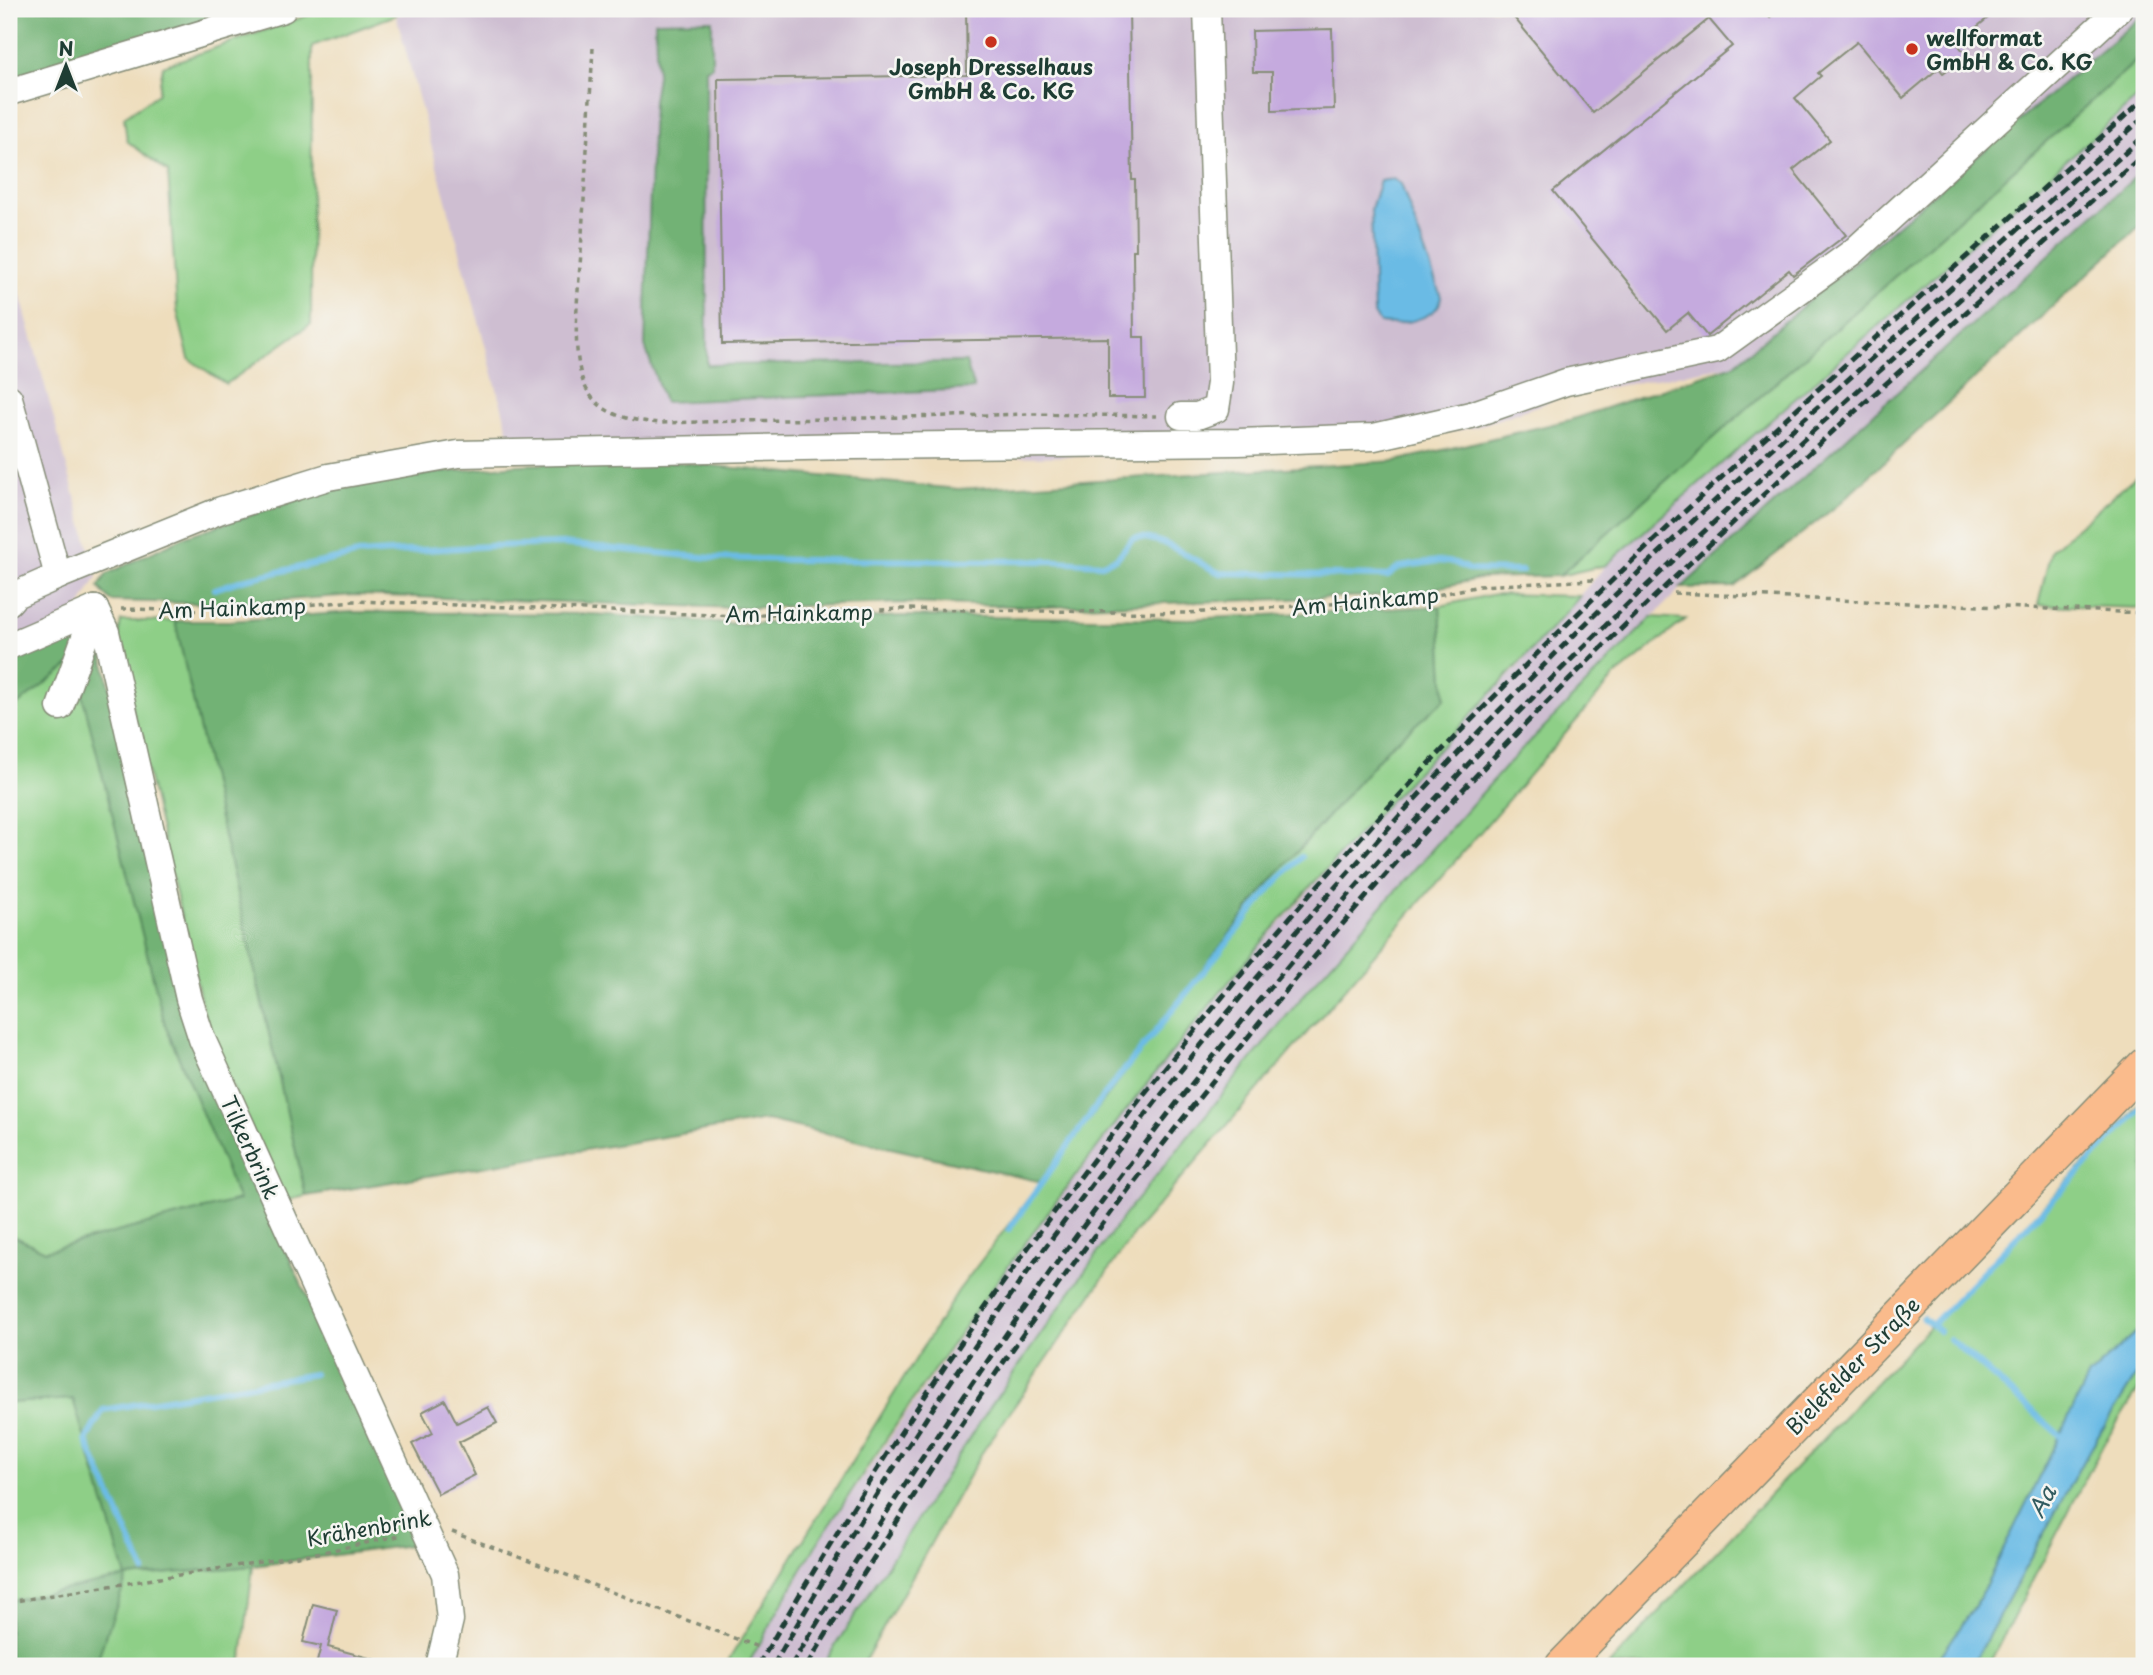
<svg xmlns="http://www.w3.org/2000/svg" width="2153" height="1675" viewBox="0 0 2153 1675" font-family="'Playpen Sans',sans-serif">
<rect width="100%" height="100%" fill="#f6f6f2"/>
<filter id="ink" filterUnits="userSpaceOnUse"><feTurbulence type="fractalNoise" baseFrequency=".0143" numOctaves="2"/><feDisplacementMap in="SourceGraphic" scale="14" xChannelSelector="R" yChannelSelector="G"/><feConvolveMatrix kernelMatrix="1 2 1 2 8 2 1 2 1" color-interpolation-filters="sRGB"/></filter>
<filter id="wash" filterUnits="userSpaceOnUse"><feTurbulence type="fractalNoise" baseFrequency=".00686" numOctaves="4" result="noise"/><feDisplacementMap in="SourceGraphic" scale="28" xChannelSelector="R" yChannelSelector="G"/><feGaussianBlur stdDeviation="1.57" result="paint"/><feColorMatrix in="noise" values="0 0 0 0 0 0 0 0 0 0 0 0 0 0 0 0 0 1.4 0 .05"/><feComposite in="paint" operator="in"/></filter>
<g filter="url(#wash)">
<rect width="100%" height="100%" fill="#eeddbc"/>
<g fill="#cebed1">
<polygon points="418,9 2144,9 2144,14 1734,365 1572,394 1475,427 1378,445 1110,456 652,460 511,441 396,15"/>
<polygon points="2144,92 2144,169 1681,588 1506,766 1312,985 1124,1215 988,1410 822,1666 747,1666 821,1538 994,1286 1138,1095 1254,953 1396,792 1516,669 1606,565"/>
<polygon points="9,253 97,577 69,626 9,657"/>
</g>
<g fill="#8ecf87" stroke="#56865e" stroke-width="2">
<polygon points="326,9 395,9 396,15 312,46 311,324 226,384 189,359 177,310 168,172 127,141 124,117 158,94 163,66"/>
<polygon points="2144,54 2144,92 1606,565 1559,576"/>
<polygon points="2144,469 2144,608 2038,605 2051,550"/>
<path d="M1495 594 1580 596C1473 718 1356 830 1252 954 1098 1139 953 1334 822 1536 795 1578 772 1623 747 1666H725L958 1291 1260 894 1387 749 1445 699 1440 606Z"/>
<polygon points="1652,617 1686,619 1614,677 1135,1232 981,1454 862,1666 822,1666 988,1410 1124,1215 1312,985 1506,766"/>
<polygon points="121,621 175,621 306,1196 284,1201 209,1035 117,642"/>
<polygon points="74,661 165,1025 239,1200 45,1251 9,1234 9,711"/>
<polygon points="2144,1100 2144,1325 2089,1376 1977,1603 1934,1666 1608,1666"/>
<polygon points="2144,1363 2144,1381 2103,1445 1988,1666 1972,1666 2084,1459"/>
<polygon points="73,1399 127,1577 253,1566 241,1666 95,1666 126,1578 9,1601 9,1403"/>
</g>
<g fill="#72b274" stroke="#487854" stroke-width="2">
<polygon points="9,9 242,9 9,80"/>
<polygon points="2144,14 2144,54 1559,576 1483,578 1404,595 1046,607 903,603 738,608 355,595 228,604 111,601 98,587 107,574 186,536 325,491 428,474 516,465 652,460 958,489 1396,461 1570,420 1734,365"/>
<polygon points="712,20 712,66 706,69 707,365 966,362 974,389 664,402 645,346 653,101 657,76 655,21"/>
<polygon points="2144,169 2144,222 1839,504 1734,587 1681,588"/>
<polygon points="1440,606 1445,699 1387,749 1260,894 1042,1182 766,1120 306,1196 175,621 229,621 352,612 593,614 740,624 902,616 1190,619"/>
<polygon points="69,626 99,640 192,1041 418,1544 253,1566 127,1577 95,1666 9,1666 9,1601 126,1577 73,1399 9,1403 9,1234 45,1251 239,1200 165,1025 74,662 9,711 9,657"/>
</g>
<g fill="#6abbe5" stroke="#447c8c" stroke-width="2">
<path d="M1393 179 1401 184 1441 297C1440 319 1399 326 1380 323L1374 314 1371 209 1380 181Z"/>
<polygon points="2144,1325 2144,1363 2084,1459 1972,1666 1934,1666 1977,1603 2089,1376"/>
</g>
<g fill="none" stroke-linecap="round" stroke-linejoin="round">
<g stroke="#6abbe5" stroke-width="6">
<path d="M215 589 242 580 359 554 490 546 562 544 712 558 797 560 1057 561 1102 564 1117 558 1133 538C1165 535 1191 561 1220 573L1388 576 1400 567 1438 561 1455 563 1470 570 1522 571"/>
<polyline points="1009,1229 1105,1094 1271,888 1301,857"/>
<polyline points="1923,1318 1939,1331"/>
<polyline points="1932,1325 2144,1105"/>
<polyline points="1950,1339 2064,1439"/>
<polyline points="144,1571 86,1440 103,1410 314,1374"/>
</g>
</g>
<g id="blocks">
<g fill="#c5aade">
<polygon points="966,9 1129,9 1132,180 1135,180 1136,250 1133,250 1134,337 1144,337 1145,398 1108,398 1108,338 722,344 718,79 967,75"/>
<polygon points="1507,9 1763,9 1770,17 1779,9 1999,9 1957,43 1966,55 1943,73 1939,68 1903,98 1857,42 1818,73 1821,76 1795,98 1830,140 1793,170 1846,235 1793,275 1789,270 1707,336 1688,313 1667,330 1553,191 1732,46 1709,19 1593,113"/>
<polygon points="1332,29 1334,109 1272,111 1272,72 1253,72 1252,31"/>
<polygon points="445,1400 457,1423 488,1407 497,1423 459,1442 475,1475 438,1494 412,1444 433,1433 422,1412"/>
<polygon points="313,1604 337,1610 328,1647 377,1660 376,1666 316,1666 321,1646 303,1642"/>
</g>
</g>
</g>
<g filter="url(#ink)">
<use href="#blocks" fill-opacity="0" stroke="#868d78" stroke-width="2"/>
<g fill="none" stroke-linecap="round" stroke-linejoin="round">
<g stroke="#868d78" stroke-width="29">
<g id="minor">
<polyline points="9,92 283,9"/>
<polyline points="9,398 58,576"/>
<polyline points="1181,416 1197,416 1216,409 1220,383 1207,9"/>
<polyline points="9,602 15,595 58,576 221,510 328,477 458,454 854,446 1239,442 1374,437 1471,415 1566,382 1717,350 1853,252 2119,9"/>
<polyline points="95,609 106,632 189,999 202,1039 445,1574 450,1620 439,1666"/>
<polyline points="9,646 95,609"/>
<polyline points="60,707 95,609"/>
</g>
</g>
<g stroke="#868d78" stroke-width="36">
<polyline id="major" points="1562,1666 2144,1065"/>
</g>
<g stroke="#868d78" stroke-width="3.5" stroke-dasharray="5 5" stroke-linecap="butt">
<path d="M593 48C589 115 585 183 581 251 579 287 570 350 584 384 598 416 629 420 660 423L1030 414 1157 416"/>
<polyline points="1674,593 2144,613"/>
<polyline points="121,609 229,611 355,601 740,616 902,609 1188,613 1423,598 1479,586 1595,580"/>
<polyline points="452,1532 758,1647"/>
<polyline points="9,1602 323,1552 403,1535"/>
</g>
<use href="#minor" stroke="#fff" stroke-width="26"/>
<use href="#major" stroke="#fabb8c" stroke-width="33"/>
<g stroke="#1f3d34" stroke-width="5" stroke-dasharray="10 5" stroke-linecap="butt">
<path d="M758 1666C930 1365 1140 1079 1374 823 1612 563 1882 333 2144 99"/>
<path d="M773 1666C982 1302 1246 964 1542 667 1734 474 1942 298 2144 117"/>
<path d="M791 1666C968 1373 1165 1098 1394 844 1625 589 1888 364 2144 136"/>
<path d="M807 1666C981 1377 1179 1106 1404 854 1630 601 1892 380 2144 154"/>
</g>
</g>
</g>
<g fill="#c8321e" stroke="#f6f6f2" stroke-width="2.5">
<circle cx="991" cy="42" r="7"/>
<circle cx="1912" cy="49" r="7"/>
</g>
<g text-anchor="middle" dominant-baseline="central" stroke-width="5" stroke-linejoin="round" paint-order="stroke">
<g font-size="21" font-weight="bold" fill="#1f3d34" stroke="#f6f6f2" text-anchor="start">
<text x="1926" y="37">wellformat<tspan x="1926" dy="24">GmbH &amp; Co. KG</tspan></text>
<text x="991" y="66" text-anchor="middle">Joseph Dresselhaus<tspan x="991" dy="24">GmbH &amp; Co. KG</tspan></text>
</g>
<g font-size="21" fill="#1f3d34" stroke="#f6f6f2">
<text transform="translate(1365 600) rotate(-5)">Am Hainkamp</text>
<text transform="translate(232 607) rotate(-2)">Am Hainkamp</text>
<text transform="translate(799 612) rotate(-1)">Am Hainkamp</text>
<text transform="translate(251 1147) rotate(65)">Tilkerbrink</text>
<text transform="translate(1852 1365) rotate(-46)">Bielefelder Straße</text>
<text transform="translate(369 1527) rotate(-10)">Krähenbrink</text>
</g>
<g font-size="23" font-style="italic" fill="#325c60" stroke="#f6f6f2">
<text transform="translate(2041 1501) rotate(-62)">Aa</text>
</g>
</g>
<rect width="2153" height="1675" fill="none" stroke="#f6f6f2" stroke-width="35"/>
<g transform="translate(66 66)" stroke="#f6f6f2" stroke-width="5" paint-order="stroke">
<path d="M0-5L12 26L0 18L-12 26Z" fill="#1f3d34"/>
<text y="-10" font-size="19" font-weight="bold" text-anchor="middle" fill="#1f3d34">N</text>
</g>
</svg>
